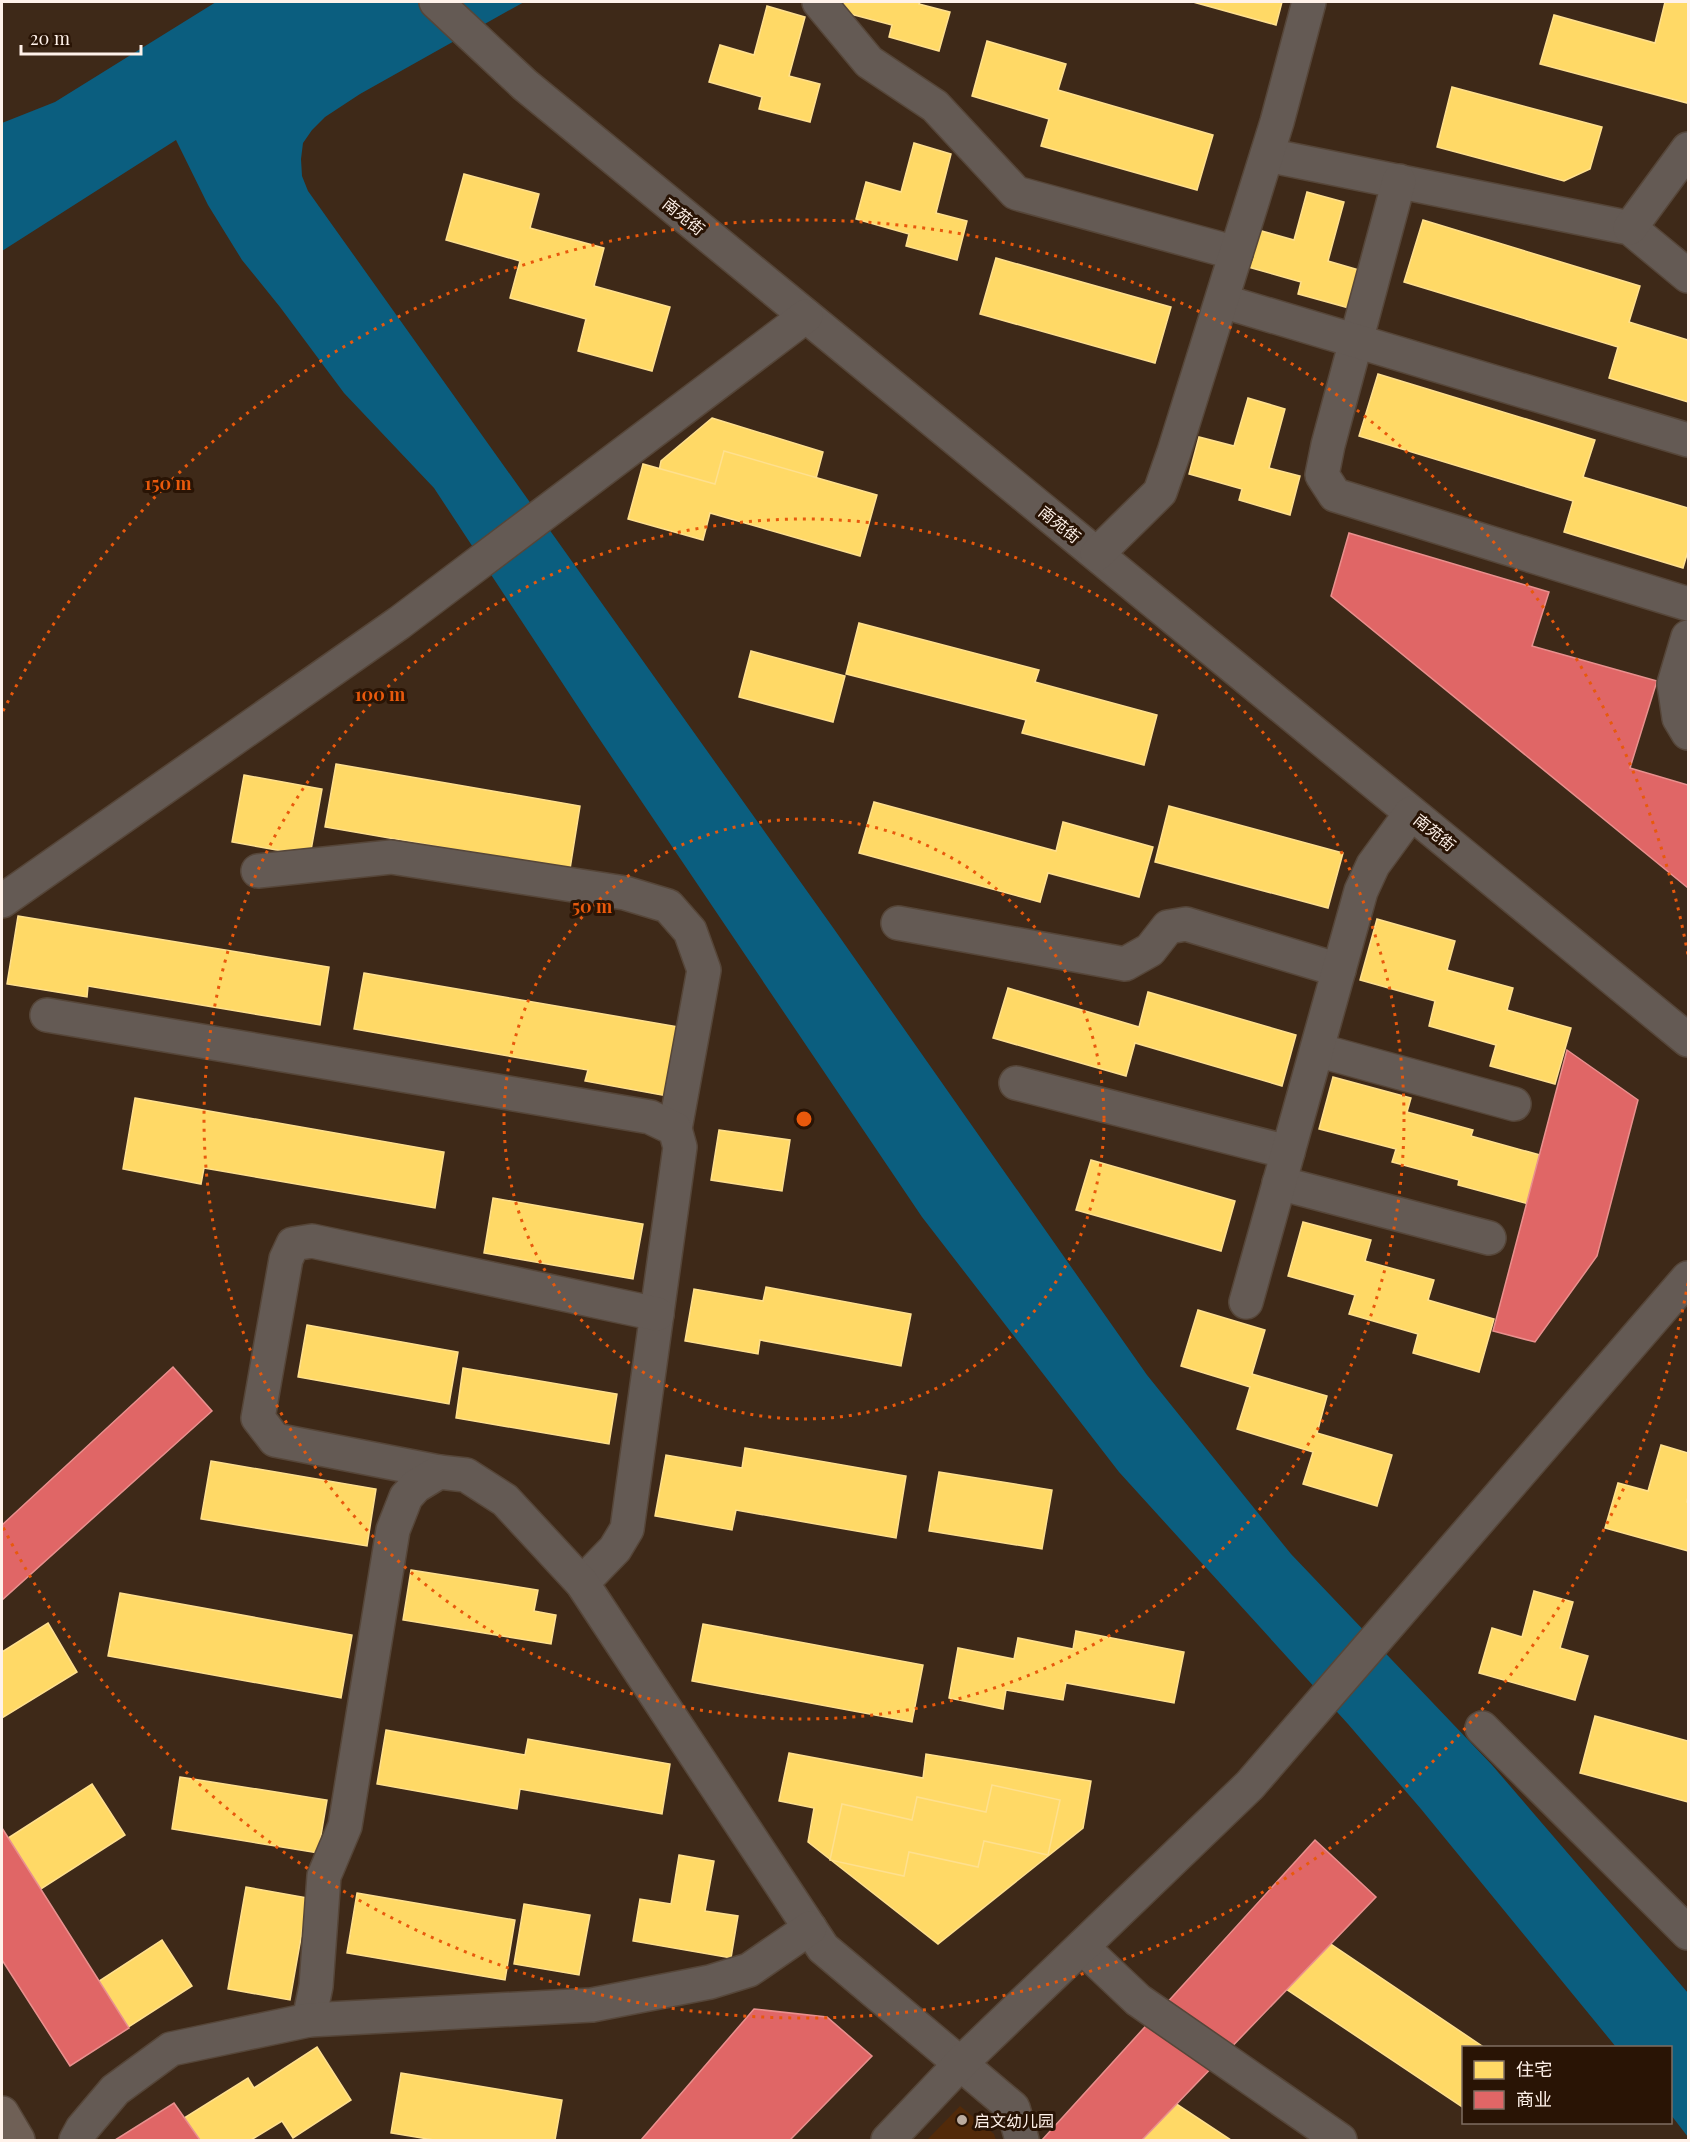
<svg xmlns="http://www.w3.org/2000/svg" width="1690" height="2142" viewBox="0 0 1690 2142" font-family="'Playfair Display','Noto Sans SC',serif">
<rect width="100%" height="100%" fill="#3e2918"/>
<polygon fill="#522a09" points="960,2106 994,2134 996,2140 927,2140"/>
<polygon fill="#0b5e7f" points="216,2 524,2 360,94 325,117 312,130 303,143 301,159 302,176 308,191 834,929 1147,1375 1291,1554 1492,1765 1688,1993 1688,2137 1671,2115 1670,2048 1616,2047 1421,1809 1348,1724 1119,1472 922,1217 592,728 434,488 344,393 280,307 242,260 208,205 176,140 2,251 2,123 55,102"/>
<g fill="#ffd966" stroke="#ffe08e" stroke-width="1.5">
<polygon points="842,2 920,2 919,4 950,12 939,51 889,37 892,25 839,11"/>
<polygon points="1193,2 1282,2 1276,25"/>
<polygon points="1665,2 1688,2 1688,100 1687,103 1540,64 1554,15 1655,43"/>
<polygon points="767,6 805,17 789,76 820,84 810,122 759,109 762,97 709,82 720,45 754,55"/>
<polygon points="987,41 1066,64 1058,90 1213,135 1197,190 1041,146 1049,119 972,96"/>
<polygon points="1452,87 1602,127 1590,169 1564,181 1437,147"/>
<polygon points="914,143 951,154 936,213 967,221 957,260 906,246 909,234 856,219 866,182 901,192"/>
<polygon points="464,174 539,194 530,228 604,248 594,286 670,307 652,371 578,351 586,319 510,298 520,261 446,240"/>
<polygon points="1307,192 1344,202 1328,261 1359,270 1349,308 1298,294 1301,282 1248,267 1258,230 1294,240"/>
<polygon points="1423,220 1640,286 1629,322 1688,340 1688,402 1609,378 1618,347 1404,282"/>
<polygon points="996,258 1171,307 1155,363 980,314"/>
<polygon points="1378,374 1595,440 1583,477 1688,508 1688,551 1683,568 1564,532 1573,501 1359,436"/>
<polygon points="1248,398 1285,409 1269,468 1300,476 1290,515 1239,500 1242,489 1189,474 1199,437 1234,446"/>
<polygon points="712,418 823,452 804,524 657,481 661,461"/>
<polygon points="724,451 877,495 860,556 710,513 703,540 628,519 643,464 715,484"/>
<polygon points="1352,540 1542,595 1527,648 1337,594"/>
<polygon points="859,623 1039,670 1035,682 1157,715 1144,765 1022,733 1026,720 846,674"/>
<polygon points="751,651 845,676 833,722 739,697"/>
<polygon points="1532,652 1649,686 1633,741 1516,707"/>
<polygon points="336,764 580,806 570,869 325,827"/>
<polygon points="244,775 322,789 310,856 232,842"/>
<polygon points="1669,796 1688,801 1688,860 1653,850"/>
<polygon points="874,802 1056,851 1063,822 1153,847 1139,897 1048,873 1040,902 859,853"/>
<polygon points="1169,806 1343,853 1328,908 1155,862"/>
<polygon points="18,916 329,967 320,1025 88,986 87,997 7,984"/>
<polygon points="1377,919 1455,941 1447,970 1513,988 1507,1010 1571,1028 1555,1084 1490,1066 1496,1045 1429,1026 1435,1001 1360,980"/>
<polygon points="364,973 679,1027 667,1096 585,1081 588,1070 354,1029"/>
<polygon points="1008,988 1139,1027 1148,992 1296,1035 1282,1086 1135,1043 1126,1076 993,1038"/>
<polygon points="1333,1077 1411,1098 1407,1112 1473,1130 1471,1136 1605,1173 1592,1221 1458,1185 1459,1180 1392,1162 1396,1149 1319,1129"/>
<polygon points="135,1098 444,1152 435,1208 204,1168 201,1184 123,1169"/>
<polygon points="719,1130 790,1140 782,1191 711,1180"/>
<polygon points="1091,1160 1235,1201 1221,1251 1076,1210"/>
<polygon points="493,1198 643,1224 633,1279 484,1253"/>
<polygon points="1303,1222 1371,1240 1365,1261 1434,1280 1428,1300 1494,1319 1479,1372 1413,1353 1418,1334 1349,1314 1355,1295 1288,1276"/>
<polygon points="766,1287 911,1314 901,1366 760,1340 758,1354 685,1341 694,1289 763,1301"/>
<polygon points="1198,1310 1265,1330 1252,1374 1327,1396 1317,1433 1392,1455 1377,1506 1303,1484 1313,1452 1237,1429 1250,1387 1181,1366"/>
<polygon points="307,1325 458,1352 449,1404 298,1377"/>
<polygon points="463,1368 617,1394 609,1444 456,1418"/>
<polygon points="1661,1445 1688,1453 1688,1496 1687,1502 1688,1503 1688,1551 1605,1528 1618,1483 1648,1491"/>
<polygon points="745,1448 906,1476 896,1538 736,1510 732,1530 655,1516 666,1455 742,1468"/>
<polygon points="211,1461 376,1489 367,1546 201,1519"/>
<polygon points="939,1472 1052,1490 1042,1549 929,1531"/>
<polygon points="411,1570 538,1590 534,1611 556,1615 551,1644 403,1620"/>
<polygon points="1534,1591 1573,1602 1560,1648 1588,1656 1575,1700 1479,1673 1492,1628 1522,1637"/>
<polygon points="120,1593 352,1635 341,1698 108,1656"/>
<polygon points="48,1623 77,1672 2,1718 2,1652"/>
<polygon points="703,1624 923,1665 912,1722 692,1681"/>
<polygon points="1076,1631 1184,1652 1174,1703 1066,1683 1063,1700 1006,1690 1003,1709 949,1698 958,1648 1014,1659 1018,1638 1073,1649"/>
<polygon points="1595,1716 1688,1741 1688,1802 1580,1773"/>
<polygon points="386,1730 525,1755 528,1739 670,1764 662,1814 520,1789 517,1809 377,1784"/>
<polygon points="789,1753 923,1778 926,1754 1091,1781 1083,1828 938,1944 808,1842 814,1808 779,1801"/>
<polygon points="180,1777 327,1800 318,1853 172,1829"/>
<polygon points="92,1784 125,1835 2,1914 2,1842"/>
<polygon points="992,1785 1060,1800 1048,1855 984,1841 978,1867 909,1852 904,1876 830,1860 842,1804 912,1820 917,1797 986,1812"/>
<polygon points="679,1855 714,1861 705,1911 738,1916 731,1958 633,1941 640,1899 671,1904"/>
<polygon points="246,1887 308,1898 290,2000 228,1989"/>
<polygon points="357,1893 515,1920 505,1980 347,1953"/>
<polygon points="1270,1903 1485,2048 1464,2048 1464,2108 1235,1955"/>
<polygon points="524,1904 590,1915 579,1975 514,1964"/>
<polygon points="162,1940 192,1986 71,2064 41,2019"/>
<polygon points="759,2014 793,2019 785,2070 817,2075 811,2117 712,2100 720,2058 750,2064"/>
<polygon points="317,2047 351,2100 293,2138 282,2121 251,2140 149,2140 248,2078 254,2088"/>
<polygon points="1122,2068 1231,2140 1118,2140 1087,2119"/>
<polygon points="401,2073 562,2100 555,2140 434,2140 391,2133"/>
</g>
<g fill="#e06666" stroke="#e9908e" stroke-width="1.5">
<polygon points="1349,533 1549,592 1532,646 1657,681 1630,768 1688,785 1688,888 1331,596"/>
<polygon points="1567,1050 1638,1100 1597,1256 1535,1342 1493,1331"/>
<polygon points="173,1367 212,1411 2,1600 2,1525"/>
<polygon points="2,1828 129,2028 70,2066 2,1960"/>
<polygon points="1315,1840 1376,1897 1142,2140 1042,2140"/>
<polygon points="754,2009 827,2017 872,2056 790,2140 641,2140"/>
<polygon points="174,2103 200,2140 115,2140"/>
</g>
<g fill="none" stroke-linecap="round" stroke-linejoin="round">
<g stroke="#564639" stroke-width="36">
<g id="minor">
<polyline points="436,2 525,85 1688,1040"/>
<polyline points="819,2 869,62 935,106 1016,193 1236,253"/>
<polyline points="1267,155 1630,228 1688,276"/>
<polyline points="1399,181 1328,445 1322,475 1335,495 1688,604"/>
<polyline points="1630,228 1688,149"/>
<polyline points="1222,301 1688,440"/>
<polyline points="1097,554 1160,492 1174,452 1277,122 1309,2"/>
<polyline points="1688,637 1674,684 1679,718 1688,733"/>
<polyline points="258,871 391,857 625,893 668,906 690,931 704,970 675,1129"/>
<polyline points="2,901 399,623 806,316"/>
<polyline points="898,923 1125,964 1150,950 1168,927 1186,924 1339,970"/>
<polyline points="47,1015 650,1117 675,1129 680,1147 627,1529 615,1549 582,1583"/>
<polyline points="1317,1050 1514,1104"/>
<polyline points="1016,1083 1288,1152"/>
<polyline points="1279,1183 1489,1238"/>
<polyline points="1246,1302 1361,891 1373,865 1411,813"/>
<polyline points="439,1472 275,1440 258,1418 286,1259 293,1244 312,1241 657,1314"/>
<polyline points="1482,1728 1688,1933"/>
<polyline points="1082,1947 1138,2000 1340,2140"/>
<polyline points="309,2020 316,1986 324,1876 345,1826 393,1530 406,1497 416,1486 439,1472 466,1475 505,1500 582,1583 823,1948 1013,2108 1022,2140"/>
<polyline points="76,2140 82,2129 115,2090 171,2049 309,2020 592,2005 710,1982 749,1970 810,1928"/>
<polyline points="888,2140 959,2065 1250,1785 1688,1278"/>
</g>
</g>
<g stroke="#564639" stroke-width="36">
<polyline id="major" points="2,2113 18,2140"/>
</g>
<use href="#minor" stroke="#645a54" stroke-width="33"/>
<use href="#major" stroke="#6f6056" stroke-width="33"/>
</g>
<g fill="none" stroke="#e8590c" stroke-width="3" stroke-dasharray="3 6">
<circle cx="804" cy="1119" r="300"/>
<circle cx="804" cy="1119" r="600"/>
<path d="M1688 1283A899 899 0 0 1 3 1527M3 711A899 899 0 0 1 1688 955"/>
</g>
<circle fill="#bbaca0" stroke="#291405" stroke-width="2" cx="962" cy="2120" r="6"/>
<g text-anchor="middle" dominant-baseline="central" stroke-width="6" stroke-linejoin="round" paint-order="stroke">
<g font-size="16" fill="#fff2ea" stroke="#291405">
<text transform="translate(684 216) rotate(39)">南苑街</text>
<text transform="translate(1060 524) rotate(39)">南苑街</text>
<text transform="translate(1435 832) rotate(39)">南苑街</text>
</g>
<g font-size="16" fill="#fff2ea" stroke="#291405" text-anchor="start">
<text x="974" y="2120">启文幼儿园</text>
</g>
</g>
<circle cx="804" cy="1119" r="9" fill="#e8590c" stroke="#291405" stroke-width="3"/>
<g font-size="18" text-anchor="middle" font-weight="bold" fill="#e8590c" stroke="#291405" stroke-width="6" stroke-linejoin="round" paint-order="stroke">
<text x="168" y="490">150 m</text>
<text x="380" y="701">100 m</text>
<text x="592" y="913">50 m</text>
</g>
<rect width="1690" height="2142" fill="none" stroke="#fff2ea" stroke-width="6"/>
<rect x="1462" y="2046" width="210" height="78" fill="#291405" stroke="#7f6d61" stroke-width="1.5"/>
<rect x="1474" y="2061" width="30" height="18" fill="#ffd966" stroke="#7f6d61" stroke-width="1.5"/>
<text x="1516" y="2076" font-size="18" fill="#fff2ea">住宅</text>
<rect x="1474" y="2091" width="30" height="18" fill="#e06666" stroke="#7f6d61" stroke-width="1.5"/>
<text x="1516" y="2106" font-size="18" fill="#fff2ea">商业</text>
<path d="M21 45v9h120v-9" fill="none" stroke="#fff2ea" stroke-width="3"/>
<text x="30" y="45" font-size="18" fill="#fff2ea" stroke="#291405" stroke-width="4.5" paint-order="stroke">20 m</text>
</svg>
